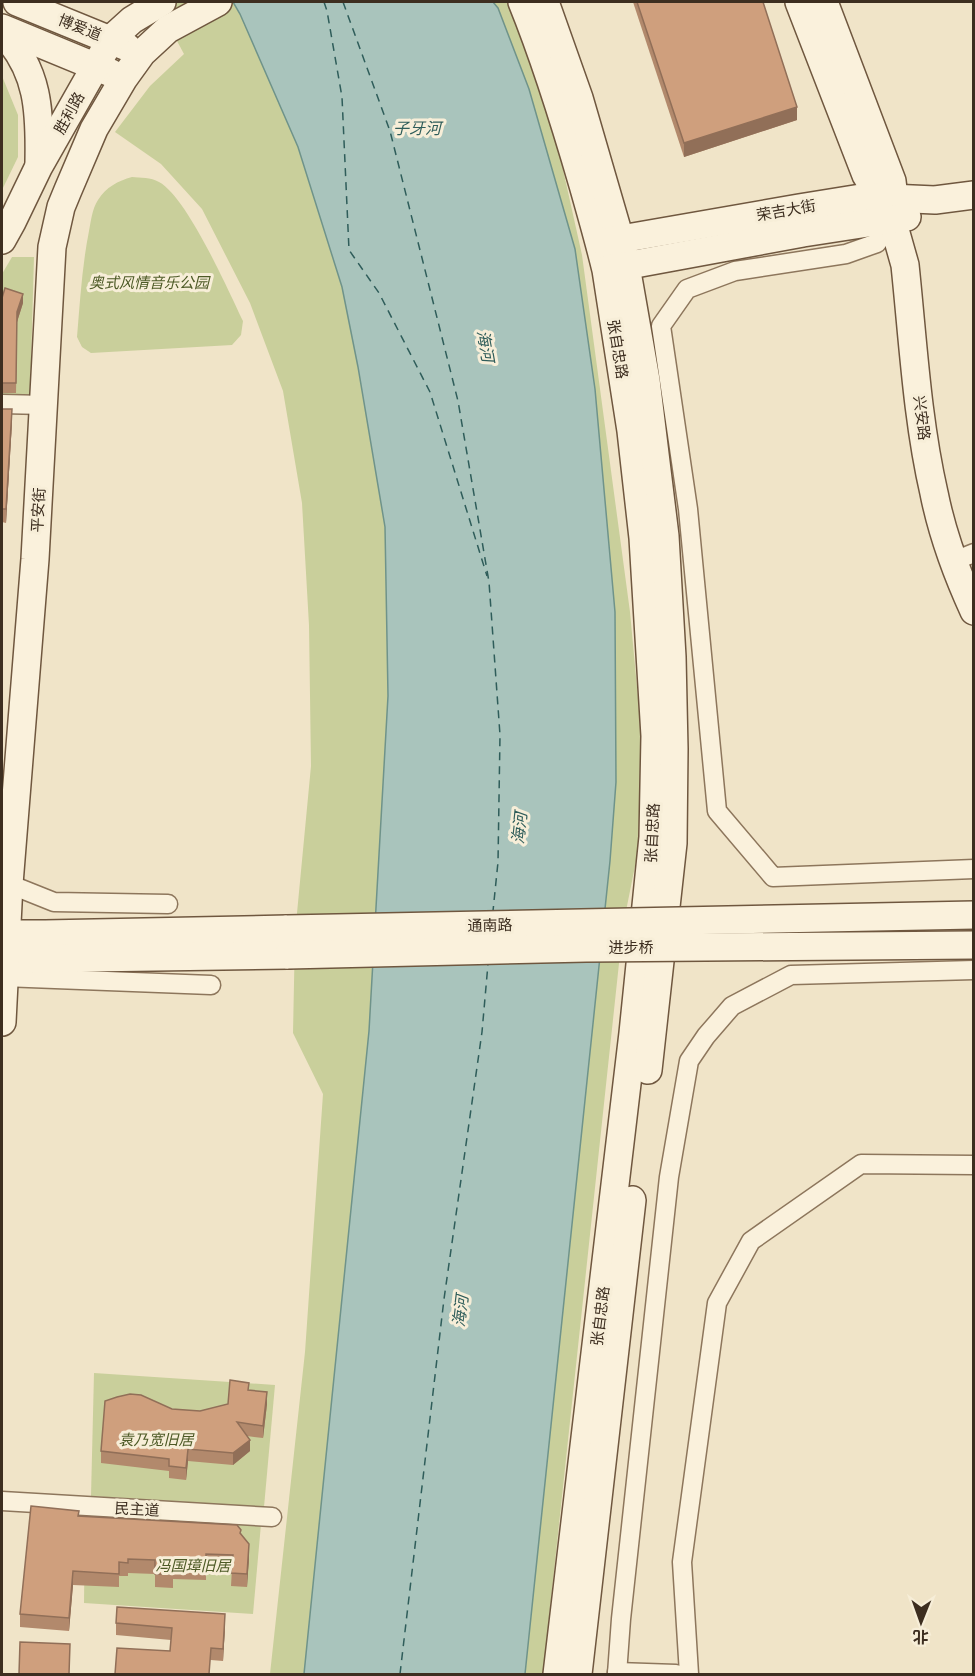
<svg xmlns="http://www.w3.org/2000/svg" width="975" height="1676" viewBox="0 0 975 1676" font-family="'Source Serif 4','Noto Sans SC',serif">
<rect width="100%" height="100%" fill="#f0e4c8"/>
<g fill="#c9cf9b">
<polygon points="156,2 508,2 550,111 582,255 630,612 642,741 641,836 623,926 543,1674 270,1674 305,1352 323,1094 293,1033 295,934 311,766 309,625 302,503 283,391 250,303 202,209 161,164 115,132 150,86 184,54"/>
<polygon points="2,76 18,115 18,157 2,190"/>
<path d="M132 177C140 178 151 177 159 182 187 197 228 290 243 321L241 335 232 345 91 353 82 347 77 337C80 302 82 266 89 231 91 221 92 209 98 200 106 187 118 181 132 177Z"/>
<polygon points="12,257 34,257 30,399 2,398 2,274"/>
<polygon points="94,1373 275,1385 264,1507 91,1496"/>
<polygon points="85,1513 261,1524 253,1614 84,1603"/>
</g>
<polygon fill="#a9c4bc" stroke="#6f938a" stroke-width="1.5" points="233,2 493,2 498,8 529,89 575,249 595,389 615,612 616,782 610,861 525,1674 304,1674 369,1031 388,696 385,527 358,367 342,287 298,147 240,14"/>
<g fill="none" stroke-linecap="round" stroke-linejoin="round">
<g stroke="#2f5d5a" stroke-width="1.5" stroke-dasharray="8 6" stroke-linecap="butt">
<polyline points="324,2 327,11 342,97 349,250 379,293 430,392 487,576"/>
<polyline points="343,2 390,131 458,401 489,582 500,735 498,862 493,911"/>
<polyline points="400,1674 444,1299 482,1032 488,964"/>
</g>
<g stroke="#8d765c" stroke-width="21">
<g id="street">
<polyline points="892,219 877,243 846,254 735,271 687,289 661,326 688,509 717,811 773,877 974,869"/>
<polyline points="2,404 44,405"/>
<polyline points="954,561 974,553"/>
<polyline points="9,884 54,902 168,904"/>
<polyline points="3,977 211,985"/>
<polyline points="2,1501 272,1517"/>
<polyline points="617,1672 676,1674"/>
<polyline points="617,1674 621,1619 669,1177 689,1061 706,1036 732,1006 791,975 974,970"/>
<polyline points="689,1674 682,1562 717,1303 751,1241 861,1164 974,1165"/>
</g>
</g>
<g stroke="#6f573f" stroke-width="30">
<g id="secondary">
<polyline points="17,2 127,47"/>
<path d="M522 2C546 61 565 123 583 185 591 213 599 241 606 270L631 431 643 538 655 736 653 837 633 1033 557 1674"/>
<polyline points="545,2 579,98 620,239 626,266 646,380 665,536 672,657 674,749 673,843 648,1070"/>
<path d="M799 2 866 175 892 219 905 265C913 341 917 419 934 493 942 533 957 574 974 611"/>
<polyline points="824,2 892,181 894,198 893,215"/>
<polyline points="2,28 111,73"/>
<path d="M2 32C39 70 40 112 39 162"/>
<polyline points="2,240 12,222 39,166 111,39 132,20 162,2"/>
<polyline points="604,242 799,208 867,197 935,200 974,195"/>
<polyline points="608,269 803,233 907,217"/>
<polyline points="2,934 45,934 287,929"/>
<polyline points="4,970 12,961 21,959 288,955"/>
<polyline points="2,1022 9,884 35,559 52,247 61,207 68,190 94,129 124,78 142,53 168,29 218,2"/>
<polyline points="578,1674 632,1200"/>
</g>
</g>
<use href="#street" stroke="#faf1dc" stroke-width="18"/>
<use href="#secondary" stroke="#faf1dc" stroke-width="27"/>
<g stroke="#6f573f" stroke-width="30" stroke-linecap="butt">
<g id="secondary-bridge">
<polyline points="287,929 974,915"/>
<polyline points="288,955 586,948 974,945"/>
</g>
</g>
<use href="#secondary-bridge" stroke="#faf1dc" stroke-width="27"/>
</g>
<g fill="#b2896c">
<polygon points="633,2 763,2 797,120 684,157"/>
<polygon points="2,298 23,303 17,322 16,393 2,393"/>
<polygon points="2,409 12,422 6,523 2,522"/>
<polygon points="249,1390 267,1404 263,1438 247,1436 250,1451 233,1465 188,1461 186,1480 169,1478 169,1471 101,1463 101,1451 172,1409 200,1411 228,1404"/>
<polygon points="79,1516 241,1533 249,1557 247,1587 231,1586 232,1568 206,1567 206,1580 173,1579 173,1588 155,1587 155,1574 128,1573 128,1576 119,1576 119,1587 73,1585 69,1631 20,1627 20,1614"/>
<polygon points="116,1623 225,1626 223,1661 211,1660 170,1651 171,1640 116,1635"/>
</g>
<g fill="#916f58">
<polygon points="797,107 797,120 684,157 684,143"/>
<polygon points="23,294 23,303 17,322 16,393 17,312"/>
<polygon points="12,409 12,422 6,523 6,509"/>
<polygon points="267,1392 267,1404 263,1438 263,1426"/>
<polygon points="250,1440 250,1451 233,1465 233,1453"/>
<polygon points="188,1449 188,1461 186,1480 186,1468"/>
<polygon points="249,1544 249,1557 247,1587 247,1574"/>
<polygon points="73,1571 73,1585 69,1631 69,1618"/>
<polygon points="225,1614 225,1626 223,1661 223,1649"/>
</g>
<g fill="#cf9f7d" stroke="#916f58" stroke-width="1.5">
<polygon points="637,2 763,2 797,107 684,143"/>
<polygon points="5,288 23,294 17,312 16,383 2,383 2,298"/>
<polygon points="2,409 12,409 6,509 2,509"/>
<polygon points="230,1380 249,1383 248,1390 267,1392 263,1426 237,1422 250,1440 233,1453 188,1449 186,1468 169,1466 169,1459 101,1451 105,1401 117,1397 130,1394 141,1395 172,1409 200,1411 228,1404"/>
<polygon points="31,1506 79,1511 78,1516 237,1525 241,1530 240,1533 249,1544 247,1574 231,1573 233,1555 206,1554 206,1567 173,1565 173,1574 155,1574 155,1560 128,1559 128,1563 119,1562 119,1574 73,1571 69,1618 20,1614"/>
<polygon points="117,1607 225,1614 223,1649 211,1648 209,1674 115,1674 117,1648 170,1651 172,1628 116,1623"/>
<polygon points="20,1642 70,1644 69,1674 19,1674"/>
</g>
<g text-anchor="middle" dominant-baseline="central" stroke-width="6" stroke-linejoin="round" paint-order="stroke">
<g font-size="15" fill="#3d2e20" stroke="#f7eed8">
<text transform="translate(80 27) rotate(22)">博爱道</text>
<text transform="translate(69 113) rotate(-61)">胜利路</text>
<text transform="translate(786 210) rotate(-10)">荣吉大街</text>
<text transform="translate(618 349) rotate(81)">张自忠路</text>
<text transform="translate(922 418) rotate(83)">兴安路</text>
<text transform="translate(38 510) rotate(-87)">平安街</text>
<text transform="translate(652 833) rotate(-87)">张自忠路</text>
<text transform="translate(490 925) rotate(-1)">通南路</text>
<text x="631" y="947">进步桥</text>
<text transform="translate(600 1316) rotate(-83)">张自忠路</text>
<text transform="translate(137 1509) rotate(3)">民主道</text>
</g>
<g font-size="15" font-style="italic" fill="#4d5a26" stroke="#f7eed8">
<text x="149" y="282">奥式风情音乐公园</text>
<text x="156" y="1439">袁乃宽旧居</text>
<text x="193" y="1565">冯国璋旧居</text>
</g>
<g font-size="16" font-style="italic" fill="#2f5d5a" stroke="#f7eed8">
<text x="417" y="128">子牙河</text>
<text transform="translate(486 346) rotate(80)">海河</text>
<text transform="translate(519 828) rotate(-84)">海河</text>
<text transform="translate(460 1311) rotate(-83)">海河</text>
</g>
</g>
<rect width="975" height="1676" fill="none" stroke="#3d2e20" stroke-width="6"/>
<g transform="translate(921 1622) rotate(181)" stroke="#f7eed8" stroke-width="4.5" paint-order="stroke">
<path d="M0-4.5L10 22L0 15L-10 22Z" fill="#3d2e20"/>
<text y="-9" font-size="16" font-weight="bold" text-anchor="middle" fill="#3d2e20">北</text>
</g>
</svg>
